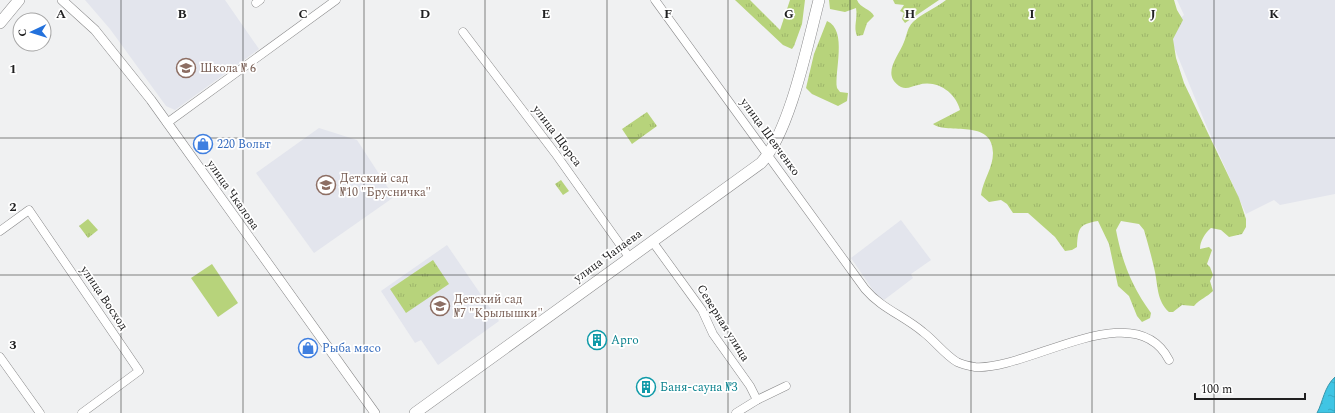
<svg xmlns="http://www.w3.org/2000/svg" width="1335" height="413" viewBox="0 0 1335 413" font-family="Spectral,serif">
<defs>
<pattern id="grass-tufts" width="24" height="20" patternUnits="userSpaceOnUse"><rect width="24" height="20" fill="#b7d37b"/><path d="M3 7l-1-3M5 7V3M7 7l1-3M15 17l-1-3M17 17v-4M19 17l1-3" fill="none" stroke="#9db56a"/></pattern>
<pattern id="water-ripples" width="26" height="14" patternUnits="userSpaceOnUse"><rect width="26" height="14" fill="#40c5e4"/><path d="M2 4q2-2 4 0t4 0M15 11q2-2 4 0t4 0" fill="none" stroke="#38a9c3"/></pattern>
</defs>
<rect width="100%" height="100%" fill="#f0f1f2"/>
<g fill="#e3e5ed">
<polygon points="85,0 225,0 259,49 175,110 166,106 110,29"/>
<polygon points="1177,0 1335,0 1335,194 1280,205 1274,200 1246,214 1206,125 1167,30 1184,15"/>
<polygon points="319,128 357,140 394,197 314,253 256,173"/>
<polygon points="901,220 931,260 911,274 913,278 884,300 875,293 851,258"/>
<polygon points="447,245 499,321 438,365 421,340 415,343 381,291"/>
</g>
<g fill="url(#grass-tufts)">
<polygon points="735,0 750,0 780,30 790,0 805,0 802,24 794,46 792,49 783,45"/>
<path d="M829 0H857C860 8 871 9 874 16L867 23 863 35 857 36C853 27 858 18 856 8L845 12 830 9Z"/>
<polygon points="893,0 939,0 905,23 902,19 904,13 900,11 904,5 895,4"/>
<path d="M946 0H1174L1177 10 1183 20 1173 39 1176 58 1184 83 1239 198 1246 219V227L1242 234 1229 237 1221 230 1211 228C1205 233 1200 241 1200 249L1209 247 1212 250 1207 264 1210 267 1213 275 1210 281 1213 291C1207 297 1200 299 1194 306L1182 305 1173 312H1169C1157 301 1158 287 1155 272 1152 258 1148 244 1144 230L1139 224 1121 221 1116 230C1122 262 1132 287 1151 313L1150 318 1142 322 1137 316 1129 296 1118 286 1109 244 1098 221C1079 224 1078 228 1077 247L1072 250 1065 251 1055 237 1028 213H1013L1007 204 1001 200 989 202 981 195C983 180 993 168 993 153 993 118 947 135 933 124L960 110C956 93 937 79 918 85 912 86 907 90 901 87 880 75 899 56 904 42 907 35 907 28 913 22 920 15 937 7 946 0Z"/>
<path d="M827 21C848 30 834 72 837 88L840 92 848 93 847 101 838 106 812 94 806 88 814 54Z"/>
<polygon points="647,112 657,126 632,144 622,129"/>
<polygon points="561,180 569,191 563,195 555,184"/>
<polygon points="88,219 98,230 88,238 79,226"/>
<polygon points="433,260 449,284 406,313 390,289"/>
</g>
<polygon fill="#b7d37b" points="212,264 238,303 218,317 191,278"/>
<path fill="url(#water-ripples)" stroke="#3694aa" d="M1335 377V413H1317C1323 402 1324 387 1335 377Z"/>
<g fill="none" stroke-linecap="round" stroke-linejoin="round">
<g stroke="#878788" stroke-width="9">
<g id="minor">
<path d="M655 0 865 289C881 308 904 316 923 332 935 341 944 354 957 362 963 365 969 366 975 367 1028 371 1135 293 1169 360"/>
<polyline points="256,3 260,0"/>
<polyline points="463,32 555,153 629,257"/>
<polyline points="167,123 336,0"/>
<polyline points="0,231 29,210 139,371 82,413"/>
<polyline points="652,241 702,310 713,334 750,386 757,400"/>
<polyline points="0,357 40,413"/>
<polyline points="736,413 757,400 786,386"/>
</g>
</g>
<g stroke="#878788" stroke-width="10">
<polyline id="tertiary" points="62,0 95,30 151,100 375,413"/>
</g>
<g stroke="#878788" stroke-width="12">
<g id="secondary">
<polyline points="0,23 19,0"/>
<path d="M415 413 761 163C790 132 808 42 819 0"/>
</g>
</g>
<use href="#minor" stroke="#fff" stroke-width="8"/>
<use href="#tertiary" stroke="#fff" stroke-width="9"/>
<use href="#secondary" stroke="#fff" stroke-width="11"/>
</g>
<path fill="none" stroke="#202021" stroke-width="1" stroke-opacity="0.55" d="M121 0V413M243 0V413M364 0V413M485 0V413M607 0V413M728 0V413M850 0V413M971 0V413M1092 0V413M1214 0V413M0 138H1335M0 275H1335"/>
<defs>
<g id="school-ring" transform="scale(1)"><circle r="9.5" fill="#fff" stroke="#8d6e63" stroke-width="1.5"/><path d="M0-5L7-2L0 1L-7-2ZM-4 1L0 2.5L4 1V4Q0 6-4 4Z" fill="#8d6e63"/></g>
<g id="shop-ring" transform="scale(1)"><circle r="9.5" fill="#fff" stroke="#3f7fe0" stroke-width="1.5"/><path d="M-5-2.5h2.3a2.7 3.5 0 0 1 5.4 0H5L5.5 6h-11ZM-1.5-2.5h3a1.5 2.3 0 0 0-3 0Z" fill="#3f7fe0"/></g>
<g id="building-ring" transform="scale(1)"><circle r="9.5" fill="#fff" stroke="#0f9aa8" stroke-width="1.5"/><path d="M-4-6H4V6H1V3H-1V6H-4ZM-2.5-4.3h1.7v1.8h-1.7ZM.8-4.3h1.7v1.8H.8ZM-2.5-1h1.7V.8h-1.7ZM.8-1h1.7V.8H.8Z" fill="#0f9aa8"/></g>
</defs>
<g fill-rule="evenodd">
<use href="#school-ring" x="186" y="68"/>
<use href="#shop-ring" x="203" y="144"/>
<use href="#school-ring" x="326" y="185"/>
<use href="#school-ring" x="440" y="306"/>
<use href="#building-ring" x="597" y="340"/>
<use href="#shop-ring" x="308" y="348"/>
<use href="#building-ring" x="646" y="387"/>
</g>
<g text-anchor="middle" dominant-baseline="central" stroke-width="3.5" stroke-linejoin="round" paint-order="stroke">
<g font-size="12" fill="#785e54" stroke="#fff" text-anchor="start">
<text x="200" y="68">Школа № 6</text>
<text x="340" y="178">Детский сад<tspan x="340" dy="14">№10 "Брусничка"</tspan></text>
<text x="454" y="299">Детский сад<tspan x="454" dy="14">№7 "Крылышки"</tspan></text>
</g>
<g font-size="12" fill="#202021" stroke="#fff">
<text transform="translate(557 136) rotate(53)">улица Щорса</text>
<text transform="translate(770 137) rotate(54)">улица Шевченко</text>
<text transform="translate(233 195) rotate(55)">улица Чкалова</text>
<text transform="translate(608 256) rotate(-36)">улица Чапаева</text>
<text transform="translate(104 298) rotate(56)">улица Восход</text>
<text transform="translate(723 323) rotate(58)">Северная улица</text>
</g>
<g font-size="12" fill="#366cbe" stroke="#fff" text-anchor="start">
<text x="217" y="144">220 Вольт</text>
<text x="322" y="348">Рыба мясо</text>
</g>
<g font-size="12" fill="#0d838f" stroke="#fff" text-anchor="start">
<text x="611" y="340">Арго</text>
<text x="660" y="387">Баня-сауна №3</text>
</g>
</g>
<g font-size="13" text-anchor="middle" font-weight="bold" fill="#202021" stroke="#fff" stroke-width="3.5" stroke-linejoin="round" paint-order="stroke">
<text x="61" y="18">A</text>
<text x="182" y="18">B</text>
<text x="303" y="18">C</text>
<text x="425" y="18">D</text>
<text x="546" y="18">E</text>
<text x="668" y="18">F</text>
<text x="789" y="18">G</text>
<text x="910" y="18">H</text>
<text x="1032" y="18">I</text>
<text x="1153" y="18">J</text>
<text x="1274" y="18">K</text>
<text x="13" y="73">1</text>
<text x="13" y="211">2</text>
<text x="13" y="349">3</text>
</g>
<g transform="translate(32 32) rotate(266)"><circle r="19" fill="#ffffff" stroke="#a6a6a6"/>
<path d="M0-3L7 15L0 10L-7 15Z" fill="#2371dc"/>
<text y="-6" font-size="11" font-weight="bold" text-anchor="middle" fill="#202021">С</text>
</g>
<path d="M1195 393v6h110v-6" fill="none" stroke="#202021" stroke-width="2"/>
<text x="1201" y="393" font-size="12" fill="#202021" stroke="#ffffff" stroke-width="3" paint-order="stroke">100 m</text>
</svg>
